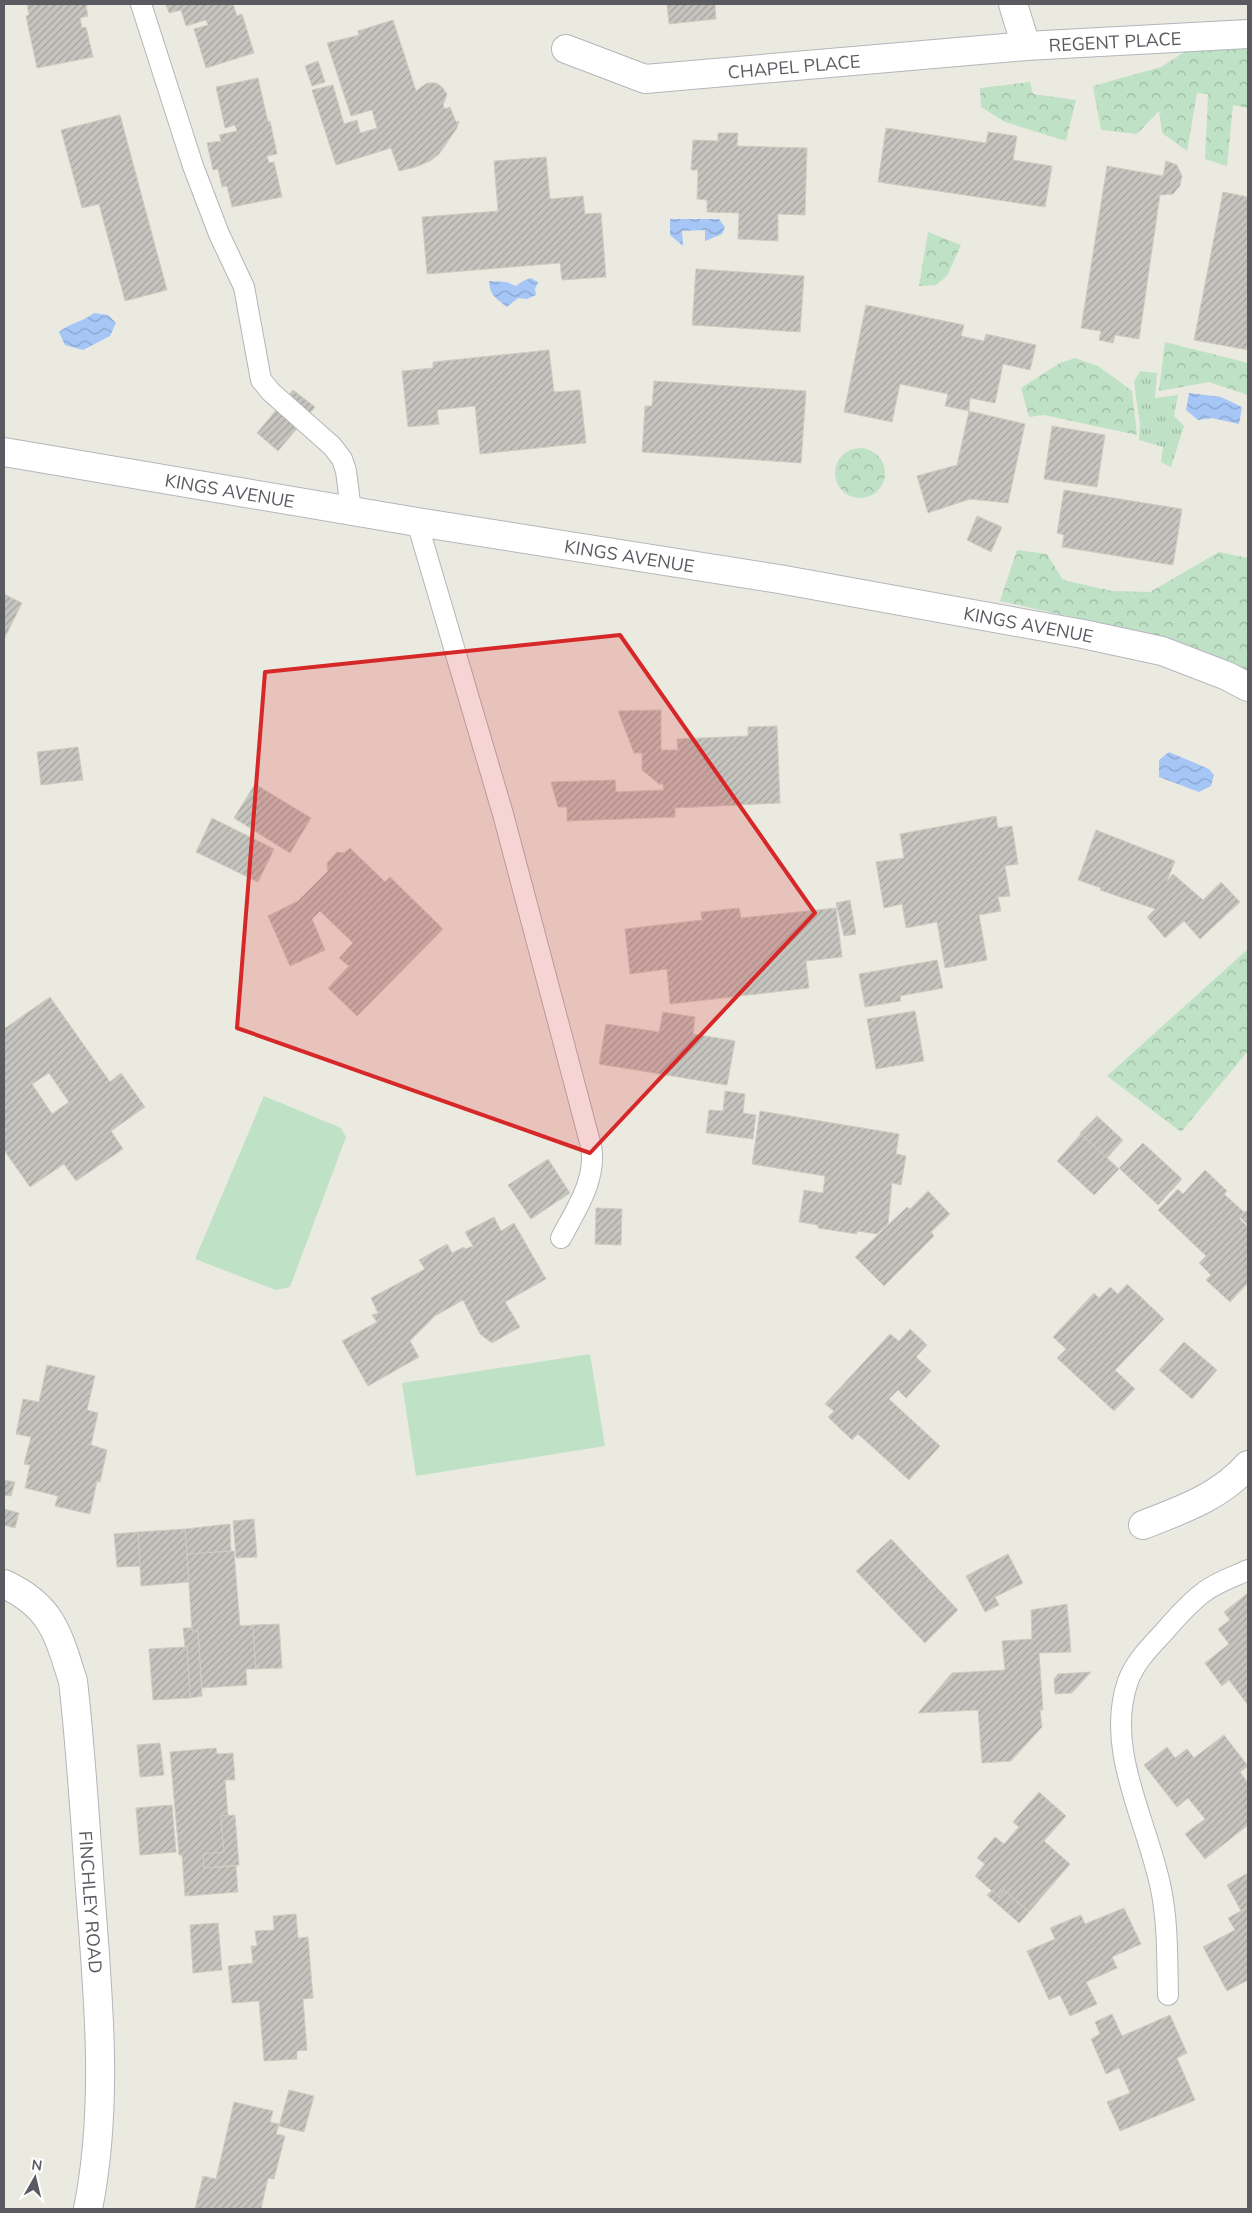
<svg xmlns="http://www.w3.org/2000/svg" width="1252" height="2213" viewBox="0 0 1252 2213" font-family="Mulish,sans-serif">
<defs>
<pattern id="grass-tufts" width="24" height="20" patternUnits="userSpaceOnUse" patternTransform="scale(1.25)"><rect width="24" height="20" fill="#bfe1c5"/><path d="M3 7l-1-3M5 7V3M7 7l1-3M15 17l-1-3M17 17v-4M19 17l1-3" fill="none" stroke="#9eb9a3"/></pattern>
<pattern id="forest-crowns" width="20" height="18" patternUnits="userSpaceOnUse" patternTransform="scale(1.25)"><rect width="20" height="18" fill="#bfe1c5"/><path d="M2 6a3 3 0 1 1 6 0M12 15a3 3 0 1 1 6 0" fill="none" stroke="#9eb9a3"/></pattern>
<pattern id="water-waves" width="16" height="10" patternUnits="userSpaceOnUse" patternTransform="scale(1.25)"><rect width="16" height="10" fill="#a5c6f7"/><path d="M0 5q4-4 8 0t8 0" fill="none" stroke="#89a4cb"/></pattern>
<pattern id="building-hatch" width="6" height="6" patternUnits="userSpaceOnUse" patternTransform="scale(1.25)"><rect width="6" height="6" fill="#c6c4be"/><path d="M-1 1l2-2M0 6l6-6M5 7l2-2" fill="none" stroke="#a4a29e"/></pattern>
</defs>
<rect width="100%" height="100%" fill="#ebeae1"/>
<polygon fill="url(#grass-tufts)" points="1140,371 1157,373 1155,398 1178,395 1174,416 1184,426 1171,467 1161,462 1163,447 1139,440 1140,425 1134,382"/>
<g fill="url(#forest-crowns)">
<polygon points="1197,44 1248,49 1248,108 1233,105 1227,166 1205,159 1208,94 1197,93 1187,151 1162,133 1159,111 1137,134 1101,130 1093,86 1161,67"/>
<polygon points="1030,82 1033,94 1076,100 1066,141 1005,122 981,107 980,88"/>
<polygon points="928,232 961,245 947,276 936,285 919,286"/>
<polygon points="1165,342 1248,363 1248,395 1209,382 1159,391"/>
<polygon points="1075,358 1098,366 1132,391 1137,435 1044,415 1029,417 1021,388 1060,363"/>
<circle cx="860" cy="473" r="25"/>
<polygon points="1017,550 1047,554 1063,580 1112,591 1150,592 1219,552 1248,558 1248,674 1090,621 1000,601"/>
<polygon points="1248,949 1248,1051 1181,1132 1107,1076"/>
</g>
<g fill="#bfe1c5">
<polygon points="264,1096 341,1128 346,1137 290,1287 276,1290 195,1259"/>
<polygon points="590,1354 605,1446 416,1476 402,1383"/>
</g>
<g fill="url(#water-waves)">
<polygon points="670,219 719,219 725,227 722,234 705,241 705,230 682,231 683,246 670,235"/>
<path d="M531 278 538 282 535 289 536 295 527 299 518 298 507 307C496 298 490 296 489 281L506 282 516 286 523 281Z"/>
<path d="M94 313 108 315 116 323 110 336 83 350 65 345 59 332C71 322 81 323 94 313Z"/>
<polygon points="1189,393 1221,397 1242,407 1239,424 1212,418 1198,420 1186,410"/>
<polygon points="1169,752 1209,769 1214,775 1211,786 1199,792 1159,777 1159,760"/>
</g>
<g fill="url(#building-hatch)" stroke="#cfcdc0" fill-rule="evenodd">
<polygon points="27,4 89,4 86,6 88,16 80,18 82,28 86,27 93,57 37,68 26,16 29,15"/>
<polygon points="166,4 233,4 237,16 242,14 254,53 206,68 194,29 208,25 206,20 186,26 181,10 169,13"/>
<polygon points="667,4 715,4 716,19 669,24"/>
<polygon points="393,20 416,91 427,83 436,83 442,87 447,94 443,105 445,109 450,107 456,122 459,121 457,128 439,154 430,161 416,167 399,171 391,148 336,165 312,90 333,85 344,124 357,120 360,133 377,128 372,110 351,116 327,43 359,35 358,31"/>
<polygon points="318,61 325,82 312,86 305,66"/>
<polygon points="258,78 268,122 270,121 277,154 267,156 269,163 274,162 282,197 232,207 227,186 222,187 218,169 213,170 207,143 221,141 219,135 237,131 235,125 225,128 216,87"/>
<polygon points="120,115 167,290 125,301 99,204 82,208 61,130"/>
<polygon points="886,128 986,143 988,132 1017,136 1013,160 1052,166 1045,207 878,182"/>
<polygon points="718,133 738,133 737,146 807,148 805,215 778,214 778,241 738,239 739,213 707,212 707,200 697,199 698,170 691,170 693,140 718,141"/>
<polygon points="546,157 550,199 583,196 585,214 601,213 606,277 562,280 560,263 427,274 422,217 498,211 494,161"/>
<polygon points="1166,161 1177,165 1182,176 1180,186 1173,194 1160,195 1139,339 1115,335 1113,343 1099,340 1101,331 1081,328 1107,166 1163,176"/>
<polygon points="1223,192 1248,197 1248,350 1194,340"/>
<polygon points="696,269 804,276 800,332 692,325"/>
<polygon points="866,305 964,325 961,336 984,341 986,334 1036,345 1030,370 1003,364 995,403 970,398 969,411 945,406 948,394 900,384 892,422 844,412"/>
<polygon points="549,350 554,392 580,390 586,443 480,454 475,406 437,410 439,424 408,427 402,371 433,368 433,362"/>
<polygon points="654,381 806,391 801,463 642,452 645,406 652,406"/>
<polygon points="293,390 315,407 278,451 257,433"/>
<polygon points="969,411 1025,424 1008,503 970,499 928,513 917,476 957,465"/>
<polygon points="1052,426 1105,435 1097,487 1044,479"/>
<polygon points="1064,490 1182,509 1173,565 1062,547 1064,535 1057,533"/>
<polygon points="977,516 1002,527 991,552 967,540"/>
<polygon points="4,594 22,603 4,639"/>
<polygon points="661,710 661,750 678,750 677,739 748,736 748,727 777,726 780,803 675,808 675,817 567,821 567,807 558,807 551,782 615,780 616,792 664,790 663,784 659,784 642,770 642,753 634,753 618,711"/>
<polygon points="78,747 83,780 41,785 37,752"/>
<polygon points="255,784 311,818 290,853 234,818"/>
<polygon points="996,816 998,828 1012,826 1018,864 1005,866 1010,896 998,897 1001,911 979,915 987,960 945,968 937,922 906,928 902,904 884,908 876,862 904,858 900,834"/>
<polygon points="212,818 274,849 258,882 196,852"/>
<polygon points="1096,830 1175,861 1167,881 1173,874 1203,900 1221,882 1240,902 1200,939 1184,921 1165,938 1147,917 1155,909 1100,890 1101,888 1078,880"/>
<polygon points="350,848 385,882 390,877 443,929 357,1016 328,988 349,966 339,958 353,943 320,911 312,919 325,950 290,966 268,916 298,901 328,871 327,863 337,852 344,853"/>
<polygon points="850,900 856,934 844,936 836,903"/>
<polygon points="739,908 741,918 836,908 842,957 806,961 809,988 670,1004 667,969 630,974 625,929 702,920 701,912"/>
<polygon points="937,960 943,988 900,996 901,1001 865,1007 859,974"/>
<path d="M50 997 110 1082 121 1073 145 1107 111 1131 123 1149 76 1181 64 1164 30 1187 4 1150V1029ZM49 1073 69 1102 52 1114 32 1084Z"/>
<polygon points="915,1011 924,1061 876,1069 867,1019"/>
<polygon points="663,1012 695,1017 693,1034 735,1041 727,1085 599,1064 606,1024 659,1032"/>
<polygon points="725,1091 745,1094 743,1113 756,1115 753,1139 706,1133 709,1110 723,1111"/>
<polygon points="760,1111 899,1134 896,1154 906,1156 901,1185 892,1183 888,1224 877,1234 857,1231 857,1234 818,1228 818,1225 799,1222 804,1190 823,1193 825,1176 752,1164"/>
<polygon points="1097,1116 1123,1140 1107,1158 1080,1133"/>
<polygon points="1081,1134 1119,1169 1094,1195 1057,1161"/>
<polygon points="1143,1143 1182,1179 1158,1205 1119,1168"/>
<polygon points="548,1159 570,1193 531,1219 508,1185"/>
<polygon points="1205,1170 1227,1191 1224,1194 1245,1213 1239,1218 1248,1227 1248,1283 1230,1302 1206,1280 1211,1275 1199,1263 1206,1256 1158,1210 1178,1189 1183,1194"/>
<polygon points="928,1191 950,1214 931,1232 934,1236 884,1286 855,1257 907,1207 910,1209"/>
<polygon points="596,1208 622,1209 621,1245 595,1244"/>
<polygon points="1248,1209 1248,1225 1240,1217"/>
<polygon points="494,1217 501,1231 514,1223 546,1279 505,1302 520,1327 492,1343 480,1334 463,1300 435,1316 410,1341 419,1357 368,1386 342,1341 377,1322 372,1315 378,1313 371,1298 425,1269 419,1260 447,1244 452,1253 464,1247 465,1249 473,1246 465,1232"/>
<polygon points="1127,1284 1164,1319 1115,1370 1135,1389 1114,1411 1057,1358 1066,1349 1053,1337 1094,1293 1099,1298 1110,1287 1118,1294"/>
<polygon points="910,1329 927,1345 916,1357 931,1371 906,1398 898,1390 889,1399 940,1446 909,1480 858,1434 852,1440 828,1417 834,1411 825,1404 890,1334 899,1341"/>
<polygon points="1184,1342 1217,1370 1192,1399 1159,1370"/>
<polygon points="47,1365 95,1376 87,1410 98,1413 91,1445 107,1450 100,1482 97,1481 90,1514 55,1506 58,1496 25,1488 30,1465 24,1464 31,1437 16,1434 23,1399 39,1402"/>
<polygon points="4,1480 15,1482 11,1496 4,1495"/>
<polygon points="4,1509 19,1513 15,1528 4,1525"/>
<polygon points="254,1519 257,1557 236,1558 233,1521"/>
<polygon points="230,1524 231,1551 187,1554 185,1529"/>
<polygon points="185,1529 189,1582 141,1586 138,1532"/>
<polygon points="138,1532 140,1566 117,1567 114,1534"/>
<polygon points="891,1539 958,1610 925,1643 856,1571"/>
<polygon points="231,1551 234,1551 240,1626 253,1625 256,1669 246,1669 247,1685 202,1688 198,1631 192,1631 187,1554"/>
<polygon points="1008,1554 1023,1583 995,1597 999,1605 985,1612 966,1576"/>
<polygon points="1248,1593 1248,1705 1229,1680 1222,1686 1205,1663 1229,1644 1218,1629 1230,1620 1224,1612"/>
<polygon points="1067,1604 1071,1652 1039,1653 1043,1710 1040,1710 1042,1727 1011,1761 982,1763 978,1710 918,1713 952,1673 1005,1670 1002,1641 1032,1639 1031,1610"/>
<polygon points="279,1624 282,1668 256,1669 253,1625"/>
<polygon points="183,1628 192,1628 192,1631 198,1631 202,1696 190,1698 187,1647 185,1647"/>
<polygon points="185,1647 187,1647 190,1698 153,1700 149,1649"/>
<polygon points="1091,1672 1072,1693 1055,1694 1054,1679 1058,1674"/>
<polygon points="1224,1735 1248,1766 1240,1772 1248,1783 1248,1825 1205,1859 1185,1834 1205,1819 1188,1798 1177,1807 1144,1765 1167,1747 1175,1758 1187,1749 1194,1758"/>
<polygon points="160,1743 164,1775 140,1777 137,1745"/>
<polygon points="216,1748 217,1754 233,1753 235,1780 225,1780 228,1816 221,1816 224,1852 203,1854 204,1868 236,1866 238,1892 185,1896 182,1855 179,1855 170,1752"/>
<polygon points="1039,1792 1066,1816 1044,1841 1070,1864 1029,1912 1004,1890 999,1897 975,1876 985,1864 977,1858 995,1837 1004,1844 1019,1827 1013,1822"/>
<polygon points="172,1805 176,1852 140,1855 136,1808"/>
<polygon points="235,1815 239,1865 204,1868 203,1854 224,1852 221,1816"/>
<polygon points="1248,1873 1248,1907 1241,1911 1227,1885"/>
<polygon points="992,1890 999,1897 1004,1890 1029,1912 1019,1923 987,1895"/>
<polygon points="1248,1907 1248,1980 1227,1991 1203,1947 1235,1930 1228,1918"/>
<polygon points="1124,1908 1141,1944 1112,1957 1117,1968 1086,1982 1097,2004 1070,2016 1060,1995 1049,2000 1027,1951 1055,1939 1050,1928 1081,1915 1085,1924"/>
<polygon points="296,1914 298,1938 308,1937 313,1998 303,1999 307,2050 297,2051 297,2059 264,2061 259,2001 232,2003 228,1966 253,1963 251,1946 257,1946 255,1931 274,1930 273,1916"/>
<polygon points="218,1923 222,1970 193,1973 190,1925"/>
<polygon points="1112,2014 1122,2036 1170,2015 1187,2053 1177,2058 1195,2100 1120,2131 1107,2102 1130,2093 1119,2068 1106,2074 1091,2039 1100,2034 1095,2022"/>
<polygon points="289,2090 314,2096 304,2132 279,2126"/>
<polygon points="234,2102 273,2111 270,2122 279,2124 276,2134 285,2136 274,2179 268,2178 261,2209 195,2209 203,2176 216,2179"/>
</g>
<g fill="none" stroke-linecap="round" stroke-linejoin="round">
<g stroke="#b3b5ba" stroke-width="22">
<g id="lane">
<polyline points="141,4 193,166 219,234 244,287 261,380 271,392 332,446 342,459 346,471 351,510"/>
<path d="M417 522 503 814 591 1146C597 1180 576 1209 561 1238"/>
<path d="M1168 1995C1167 1959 1168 1923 1161 1889 1148 1822 1104 1750 1128 1681 1135 1662 1150 1647 1164 1632 1176 1618 1189 1603 1204 1592 1217 1582 1233 1577 1248 1570"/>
</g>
</g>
<g stroke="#b3b5ba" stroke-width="30">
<g id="street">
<polyline points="1013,4 1026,46"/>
<path id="s1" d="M566 49 645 79 1026 46 1248 34"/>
<path d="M1143 1525C1181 1510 1220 1497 1248 1465"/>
<path id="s2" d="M4 1584C52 1606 58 1634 73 1681 81 1750 85 1820 90 1889 98 1994 109 2104 88 2209"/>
</g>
</g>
<g stroke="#b5b6bc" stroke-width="30">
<g id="secondary">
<path id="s3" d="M4 452 417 522 779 579 1083 634 1162 651 1227 676 1248 687"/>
</g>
</g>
<use href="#lane" stroke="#fff" stroke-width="20"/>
<use href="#street" stroke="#fff" stroke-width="28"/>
<use href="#secondary" stroke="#fff" stroke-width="28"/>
</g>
<path fill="#d62828" fill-opacity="0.2" stroke="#d62828" stroke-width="4" stroke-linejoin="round" d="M620 635 815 913 590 1153 237 1028 265 672Z"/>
<g text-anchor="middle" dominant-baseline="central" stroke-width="4.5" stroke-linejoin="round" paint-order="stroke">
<g font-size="18" fill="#595b60" stroke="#fff">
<text stroke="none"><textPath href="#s1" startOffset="556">REGENT PLACE</textPath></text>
<text stroke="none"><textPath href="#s1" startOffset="234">CHAPEL PLACE</textPath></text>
<text stroke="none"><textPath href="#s3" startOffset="229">KINGS AVENUE</textPath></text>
<text stroke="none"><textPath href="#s3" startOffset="634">KINGS AVENUE</textPath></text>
<text stroke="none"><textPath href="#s3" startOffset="1039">KINGS AVENUE</textPath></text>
<text stroke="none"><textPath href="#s2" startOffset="346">FINCHLEY ROAD</textPath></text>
</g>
</g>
<rect width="1252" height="2213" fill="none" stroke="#595b60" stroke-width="10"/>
<g transform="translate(35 2178) rotate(8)" stroke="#ffffff" stroke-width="4" paint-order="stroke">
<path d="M0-4L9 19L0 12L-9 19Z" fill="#595b60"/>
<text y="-8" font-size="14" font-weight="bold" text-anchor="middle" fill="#595b60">N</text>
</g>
</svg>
